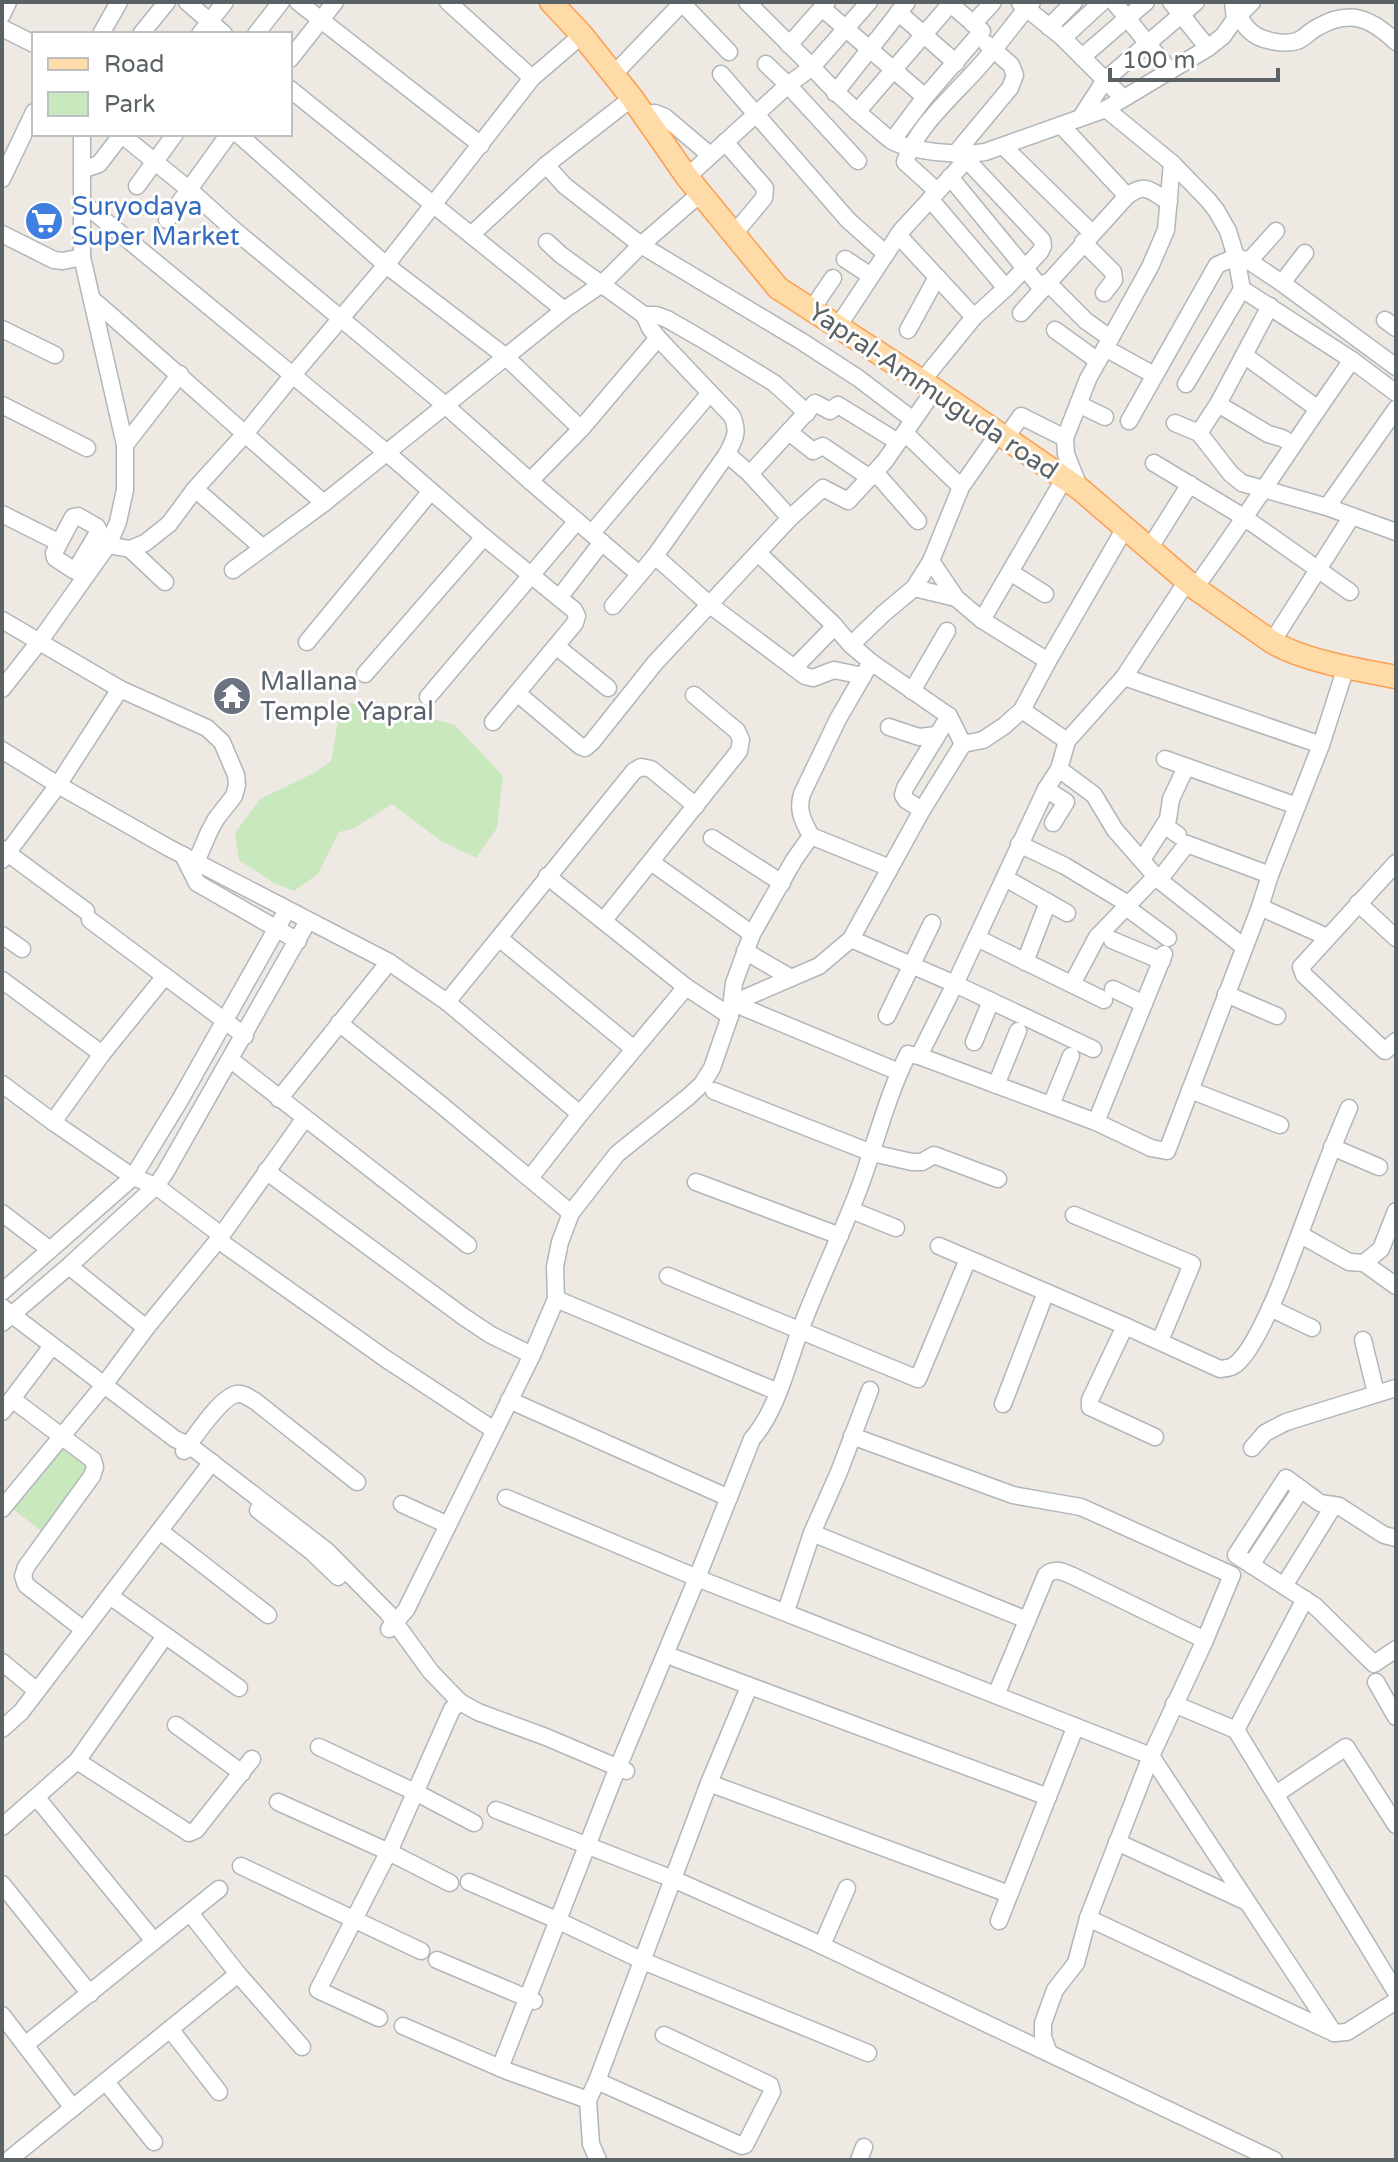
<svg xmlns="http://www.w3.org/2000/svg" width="1398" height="2162" viewBox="0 0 1398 2162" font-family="'Varela Round',sans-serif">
<rect width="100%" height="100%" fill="#efe9e3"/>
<g fill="#c9e8be">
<polygon points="376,703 455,725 503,776 497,828 476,858 441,841 392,804 353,829 339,832 318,874 294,891 274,883 239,860 235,833 260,799 314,773 331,761 341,704"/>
<polygon points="64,1443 95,1467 44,1533 13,1509"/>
</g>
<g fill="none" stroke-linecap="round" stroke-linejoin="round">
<g stroke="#b1b6b9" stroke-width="19">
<g id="minor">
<polyline points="187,2 224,34"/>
<polyline points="298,2 481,145"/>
<polyline points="448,2 532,78"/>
<polyline points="681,2 729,52"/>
<polyline points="747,2 812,67 869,2"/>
<polyline points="1114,2 1170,71"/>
<polyline points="1171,2 1208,48"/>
<polyline points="1020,3 1063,38 1123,98"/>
<polyline points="822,8 925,97"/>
<polyline points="898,12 956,63"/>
<polyline points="2,15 8,2"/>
<path d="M1239 16C1242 21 1245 27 1250 31 1260 41 1284 45 1297 41 1305 38 1311 30 1318 27 1350 9 1371 18 1396 42"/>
<polyline points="1235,19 1252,2"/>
<polyline points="973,24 993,2"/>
<polyline points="1049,27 1074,2"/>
<polyline points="2,28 34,44"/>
<polyline points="101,34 119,2"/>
<polyline points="141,34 167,2"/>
<polyline points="200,34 225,2"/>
<polyline points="256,34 281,2"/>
<polyline points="1063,38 1102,2"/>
<polyline points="789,45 827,2"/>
<polyline points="1082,57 1146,2"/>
<polyline points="290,59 335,2"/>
<polyline points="766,64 788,85 858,161"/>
<polyline points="721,74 848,220 886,254"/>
<polyline points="613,75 683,2"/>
<polyline points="290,89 564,310"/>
<polyline points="835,93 907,2"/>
<polyline points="1106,109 1172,163 1208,200 1216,210 1228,231 1236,257 1242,289 1186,384"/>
<polyline points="857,112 952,2"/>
<polyline points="643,114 655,113 665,117 710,155"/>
<polyline points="1081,117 1105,80 1196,2"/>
<polyline points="1061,125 1127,196"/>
<polyline points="238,134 386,265 506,357 581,429"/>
<polyline points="122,135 192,192 233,229 445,405 530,481 639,574"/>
<polyline points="892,141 925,97 982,31 948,2"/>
<polyline points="725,142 765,188 764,198 733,235"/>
<polyline points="1003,146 1092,233"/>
<polyline points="955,154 1010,88 1015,75 1011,65 987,44"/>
<polyline points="546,165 565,186 641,245 801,341 858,378 912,419"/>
<polyline points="82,170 99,164 122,134"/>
<path d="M687 177 788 85 812 67C832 89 852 108 875 127 881 132 887 138 894 142 915 152 962 156 985 152L1106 109 1208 48 1223 36 1235 19 1233 2"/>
<polyline points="950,177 1042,289"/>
<polyline points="2,179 34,112"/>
<polyline points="137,186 175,134"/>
<path d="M937 191 905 162C917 123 964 87 989 55 1004 38 1017 19 1032 2"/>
<polyline points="930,199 1006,288"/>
<polyline points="82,202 386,452 484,537 574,610 577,616 575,623 493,722"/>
<polyline points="167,220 229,134"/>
<polyline points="2,234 54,260 63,261 82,257"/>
<polyline points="471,235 546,165 632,98"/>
<polyline points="898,235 974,317"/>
<polyline points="547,242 561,255 644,315 656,315 667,319 700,338 774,383 807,413"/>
<polyline points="1083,242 1113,272 1114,280 1104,293"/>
<polyline points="845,259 871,276"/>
<polyline points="1249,261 1276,231"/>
<polyline points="1047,282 1086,321 1110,338"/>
<polyline points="1282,283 1305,253"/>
<polyline points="1242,289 1352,360 1396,393"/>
<path d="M93 300C171 367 246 436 324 503"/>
<polyline points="812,309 833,278"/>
<path d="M1021 313 1127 196C1146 182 1151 191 1169 202"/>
<polyline points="1385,320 1396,328"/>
<polyline points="837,328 901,231 971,155"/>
<polyline points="2,329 55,355"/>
<polyline points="908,330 937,277"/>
<polyline points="1055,330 1098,361"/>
<polyline points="1105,348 1154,375"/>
<polyline points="1244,355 1318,409"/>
<polyline points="922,381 974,317 1006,288 1040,252 1043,246 1042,240 967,160"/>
<polyline points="1078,404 1105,417"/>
<polyline points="1218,404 1268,434 1282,438 1293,444"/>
<polyline points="2,405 87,448"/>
<polyline points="1129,421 1217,265 1236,257 1249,261 1282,283 1396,367"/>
<polyline points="1175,423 1199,433 1231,474 1242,483 1327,507 1396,532"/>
<polyline points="789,432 813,451 823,446 870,478"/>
<polyline points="905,433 961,487"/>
<polyline points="1199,433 1218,404 1270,306"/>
<polyline points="1005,439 1021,416 1065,438"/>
<polyline points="125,445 180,374"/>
<polyline points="727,454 750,474 790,518"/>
<polyline points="1154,463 1245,518 1350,592"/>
<polyline points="875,472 918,521"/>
<polyline points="750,474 815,403 830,411 838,405 898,442"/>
<polyline points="530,481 581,429 658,338"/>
<polyline points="195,489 262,547"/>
<polyline points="1080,489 1066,454 1065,438 1088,379 1150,267 1166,230 1172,163"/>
<polyline points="1327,507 1396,409"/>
<polyline points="2,514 52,539"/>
<polygon points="78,516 97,527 99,531 75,571 55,558 54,553 73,517"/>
<polyline points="592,533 710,393"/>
<polyline points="108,545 130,549 145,543 169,524 195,489 244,435 292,376 386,265 532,78 582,35"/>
<polyline points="130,549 165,582"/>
<polyline points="1149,549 1190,484"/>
<polyline points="758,553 832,623 851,645 871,662 949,716 963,744"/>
<polyline points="655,556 710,605 805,676 813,678 834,670 863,676"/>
<polyline points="931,561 956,598 982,620 1048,661"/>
<polyline points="233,570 324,503 564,310 602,284 641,245 701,193"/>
<polyline points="1010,572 1045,594"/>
<polyline points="914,588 956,598"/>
<path d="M1195 588C1249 513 1299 435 1352 360"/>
<polyline points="559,598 602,542"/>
<path d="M613 606 655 556 727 454C735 438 739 432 732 416L658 338 650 328 644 315"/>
<polyline points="2,620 120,689 207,728 222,742 236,775 237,785 234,796 216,819 209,832 196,862"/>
<polyline points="982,620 1064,479"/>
<polyline points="307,642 431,491"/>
<polyline points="1272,642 1352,516"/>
<polyline points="851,645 883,614 914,588 931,561 961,487 998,434"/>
<polyline points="556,646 608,688"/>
<polyline points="794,668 835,626"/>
<polyline points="365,674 484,537"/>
<polyline points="1124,677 1321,745"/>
<polyline points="2,689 39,642 108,545 118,522 125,490 125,445 82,257 82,134"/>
<polyline points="912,691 947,631"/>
<polyline points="517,693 580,746 585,748 592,742 655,663 790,518 823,488 848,501 885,461 935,389"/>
<polyline points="428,697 577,521"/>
<polyline points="1022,710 1067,741"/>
<polyline points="889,727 919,737 937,735"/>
<polyline points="2,750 58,785 169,848 389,962 447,1002 580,1114"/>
<polyline points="1165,759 1297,806"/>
<polyline points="1059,769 1094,795 1115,830 1159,880 1244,947"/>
<polyline points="1046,789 1066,802 1053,823"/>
<polyline points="922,810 906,800 903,795 905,788 949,716"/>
<polyline points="1164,825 1178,835"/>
<polyline points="811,836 890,868"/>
<polyline points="712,838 782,883"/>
<polyline points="1019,844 1065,866 1128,904"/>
<polyline points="2,849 86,911"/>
<polyline points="183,855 197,883 298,941"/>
<polyline points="2,860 58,785 120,689"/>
<polyline points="1142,860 1168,819 1171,799 1186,767"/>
<polyline points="651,862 752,934"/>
<polyline points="1396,863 1301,967 1304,975 1385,1051 1396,1041"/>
<polyline points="547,876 686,987 730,1016"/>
<polyline points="1005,878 1067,913"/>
<polyline points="1159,880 1187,844 1270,875"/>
<polyline points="1358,903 1396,938"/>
<polyline points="1126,907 1168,938"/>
<polyline points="1260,907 1327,937"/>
<polyline points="90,920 245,1036"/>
<polyline points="604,920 739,751 741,740 737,731 694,695"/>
<polyline points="2,935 22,949"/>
<polyline points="499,938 634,1049"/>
<polyline points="977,938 1104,1000"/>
<polyline points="851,939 955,984 1093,1049"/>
<polyline points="1112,940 1162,961"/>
<polyline points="1025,962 1048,902"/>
<polyline points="791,978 819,966 851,939 922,810 963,744 983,740 1004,726 1022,710 1048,661 1125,528"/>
<polyline points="2,980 102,1054"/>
<polyline points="1072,984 1097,937 1156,876"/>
<polyline points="1113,989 1144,1004"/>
<polyline points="1226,994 1277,1016"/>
<polyline points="447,1002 634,771 641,767 651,769 696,806"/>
<polyline points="733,1003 899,1072"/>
<polyline points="733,1003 791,978 745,951"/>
<polyline points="887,1016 932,923"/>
<polyline points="339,1023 439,1103 571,1213"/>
<polyline points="974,1042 991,1001"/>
<polyline points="919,1056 955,984 1046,789 1059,769 1067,741 1124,677 1187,581"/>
<polyline points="231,1060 468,1245"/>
<polyline points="2,1084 53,1122 133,1177 156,1186 221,1235"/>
<polyline points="996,1085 1018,1031"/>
<polyline points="1190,1090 1280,1125"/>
<polyline points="714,1091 872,1153 912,1162 922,1162 934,1155 998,1179"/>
<polyline points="279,1099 389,962"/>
<polyline points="1051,1105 1071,1056"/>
<polyline points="53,1122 102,1054 165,976"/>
<polyline points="1096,1122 1164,954"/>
<polyline points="1332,1147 1379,1167"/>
<polyline points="266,1171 464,1317 491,1335 532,1355"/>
<polyline points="530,1178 580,1114 686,987"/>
<polyline points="696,1182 840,1236"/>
<polyline points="851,1210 896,1228"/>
<polyline points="2,1213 49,1249"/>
<polyline points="1074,1215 1192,1264 1160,1341"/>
<polyline points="1301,1235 1349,1262 1364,1263 1381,1249 1396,1211"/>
<polyline points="218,1240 386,1359 494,1430"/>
<path d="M939 1246 1125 1326 1220 1369C1229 1368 1235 1367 1241 1359 1254 1345 1271 1307 1279 1288 1303 1228 1323 1167 1349 1108"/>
<polyline points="1364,1263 1396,1286"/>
<polyline points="69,1266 146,1328"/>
<polyline points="668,1276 918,1379 968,1259"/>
<polyline points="2,1292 133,1177 180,1100 287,910"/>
<polyline points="556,1299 778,1392"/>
<polyline points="2,1307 175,1439 189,1445 327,1551 388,1613 431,1672 460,1702 478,1712 546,1737 626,1771"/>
<polyline points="1270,1308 1312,1328"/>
<polyline points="2,1323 69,1266 156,1186 165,1173 308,921"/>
<polyline points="1125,1326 1090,1400 1090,1407 1155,1437"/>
<polyline points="1363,1340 1376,1393"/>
<polyline points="12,1399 93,1460 95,1467 92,1476 26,1567 23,1576 26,1585 84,1630"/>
<polyline points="509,1400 729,1498"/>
<polyline points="1003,1404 1046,1292"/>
<polyline points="2,1412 52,1346"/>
<polyline points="852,1436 1013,1495 1081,1507 1232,1575 1205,1640 1151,1756 1088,1918 1076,1963 1055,1990 1043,2023 1043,2037 1049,2053"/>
<polyline points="1252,1448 1265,1433 1286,1422 1396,1388"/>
<path d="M184 1451C195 1437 220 1397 237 1394 244 1393 249 1398 255 1401L357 1482"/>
<polyline points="506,1498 707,1582 1151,1756 1334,2033"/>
<polyline points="402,1504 448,1525"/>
<polyline points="2,1509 104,1385 146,1328 218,1240 305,1118"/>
<polyline points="258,1510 312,1552 338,1577"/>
<polyline points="160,1531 268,1615"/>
<polyline points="812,1533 1027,1620"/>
<polyline points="1396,1538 1384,1535 1339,1506 1320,1503 1286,1478 1236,1555 1315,1606 1374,1664 1396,1649"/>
<polyline points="1251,1565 1301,1489"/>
<polyline points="1284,1586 1334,1505"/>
<polyline points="110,1596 239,1688"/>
<polyline points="786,1611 812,1533 839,1472 870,1390"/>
<path d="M389 1629 406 1610 532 1355 556 1299 555 1267 560 1242 571 1213 617 1154 688 1097 702 1084 712 1068 730 1016 734 983 752 934 794 860 811 836C803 821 797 811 802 794L838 719 871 662"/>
<polyline points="165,1636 77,1761 189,1833 196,1830 252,1759"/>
<polyline points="675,1658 1048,1797"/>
<polyline points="2,1662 37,1691"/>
<polyline points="1376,1682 1396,1717"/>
<path d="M996 1695 1046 1575C1055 1567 1063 1572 1073 1576L1205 1640"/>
<polyline points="1174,1704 1236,1730 1396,1992"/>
<polyline points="176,1725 242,1773"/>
<polyline points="2,1729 21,1712 212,1462"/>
<polyline points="1236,1730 1305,1599"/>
<polyline points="319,1747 417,1793 474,1823"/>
<polyline points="709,1783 1009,1894"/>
<polyline points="1276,1794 1346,1747 1396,1825"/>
<polyline points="37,1798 154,1941"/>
<polyline points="278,1802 389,1852 450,1883"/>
<polyline points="496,1810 673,1879 808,1939 1274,2160"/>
<polyline points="2,1827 77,1761"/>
<polyline points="1117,1842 1245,1901"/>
<polyline points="241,1866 421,1951"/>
<polyline points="469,1882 559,1921 643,1961 868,2053"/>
<polyline points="2,1884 90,1994"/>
<polyline points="190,1913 238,1974 302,2047"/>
<polyline points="1088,1918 1334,2033 1347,2032 1396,2001"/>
<polyline points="999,1921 1075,1728"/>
<polyline points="822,1945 847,1888"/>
<polyline points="437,1960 534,2001"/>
<polyline points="2,2015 73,2108"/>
<polyline points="379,2018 318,1990 392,1845 452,1709 460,1702"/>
<polyline points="403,2026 507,2071 588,2100"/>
<polyline points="170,2029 219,2092"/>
<polyline points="25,2045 219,1889"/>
<path d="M500 2068 614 1777 697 1578 752 1439C778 1409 787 1364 801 1328 819 1280 842 1234 860 1186 876 1142 887 1096 908 1054L919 1056 1096 1122 1151 1148 1167 1151 1260 907 1270 875 1321 745 1346 667"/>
<polyline points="597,2081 742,2146 745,2145 772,2092 770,2085 664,2035"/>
<polyline points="106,2082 154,2142"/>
<polyline points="11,2158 238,1974"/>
<polyline points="598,2160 591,2144 588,2100 597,2081 709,1783 749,1687"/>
<polyline points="859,2160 864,2147"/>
</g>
</g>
<g stroke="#fba050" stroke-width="25">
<path id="major" d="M551 2 582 35 632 98 687 177 778 288 922 381 1080 489 1195 588 1272 642C1305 661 1358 670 1396 677"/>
</g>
<use href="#minor" stroke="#fff" stroke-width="16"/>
<use href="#major" stroke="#ffdba8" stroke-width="22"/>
</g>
<defs>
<g id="supermarket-disc" transform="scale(2)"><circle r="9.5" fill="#3f7fe0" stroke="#fff"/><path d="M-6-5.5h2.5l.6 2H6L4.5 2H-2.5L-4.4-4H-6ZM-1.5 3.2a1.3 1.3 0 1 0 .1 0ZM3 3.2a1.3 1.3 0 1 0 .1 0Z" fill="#fff"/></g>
<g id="temple-disc" transform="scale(2)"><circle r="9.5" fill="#6b7280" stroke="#fff"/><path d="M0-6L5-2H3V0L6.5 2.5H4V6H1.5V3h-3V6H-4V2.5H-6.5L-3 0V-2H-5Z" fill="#fff"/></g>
</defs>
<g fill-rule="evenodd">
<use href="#supermarket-disc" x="44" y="221"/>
<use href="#temple-disc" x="232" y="696"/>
</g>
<g text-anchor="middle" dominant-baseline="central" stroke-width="6" stroke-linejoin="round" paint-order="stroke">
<g font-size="26" fill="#366cbe" stroke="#fff" text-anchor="start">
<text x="72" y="206">Suryodaya<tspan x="72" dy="30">Super Market</tspan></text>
</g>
<g font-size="26" fill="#5b6265" stroke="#fff">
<text transform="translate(933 391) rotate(34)">Yapral-Ammuguda road</text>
</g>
<g font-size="26" fill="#5b616d" stroke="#fff" text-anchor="start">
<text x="260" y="681">Mallana<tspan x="260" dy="30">Temple Yapral</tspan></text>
</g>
</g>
<rect width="1398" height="2162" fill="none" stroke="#5b6265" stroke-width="8"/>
<rect x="32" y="32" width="260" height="104" fill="#ffffff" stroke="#bdc0c1" stroke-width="2"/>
<rect x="48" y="58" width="40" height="12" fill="#ffdba8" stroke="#bdc0c1" stroke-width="2"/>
<text x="104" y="72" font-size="24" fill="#5b6265">Road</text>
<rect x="48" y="92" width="40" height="24" fill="#c9e8be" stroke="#bdc0c1" stroke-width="2"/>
<text x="104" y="112" font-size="24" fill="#5b6265">Park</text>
<path d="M1110 68v12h168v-12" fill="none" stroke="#5b6265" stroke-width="4"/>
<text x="1122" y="68" font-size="24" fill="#5b6265" stroke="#ffffff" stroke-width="6" paint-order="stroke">100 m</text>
</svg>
